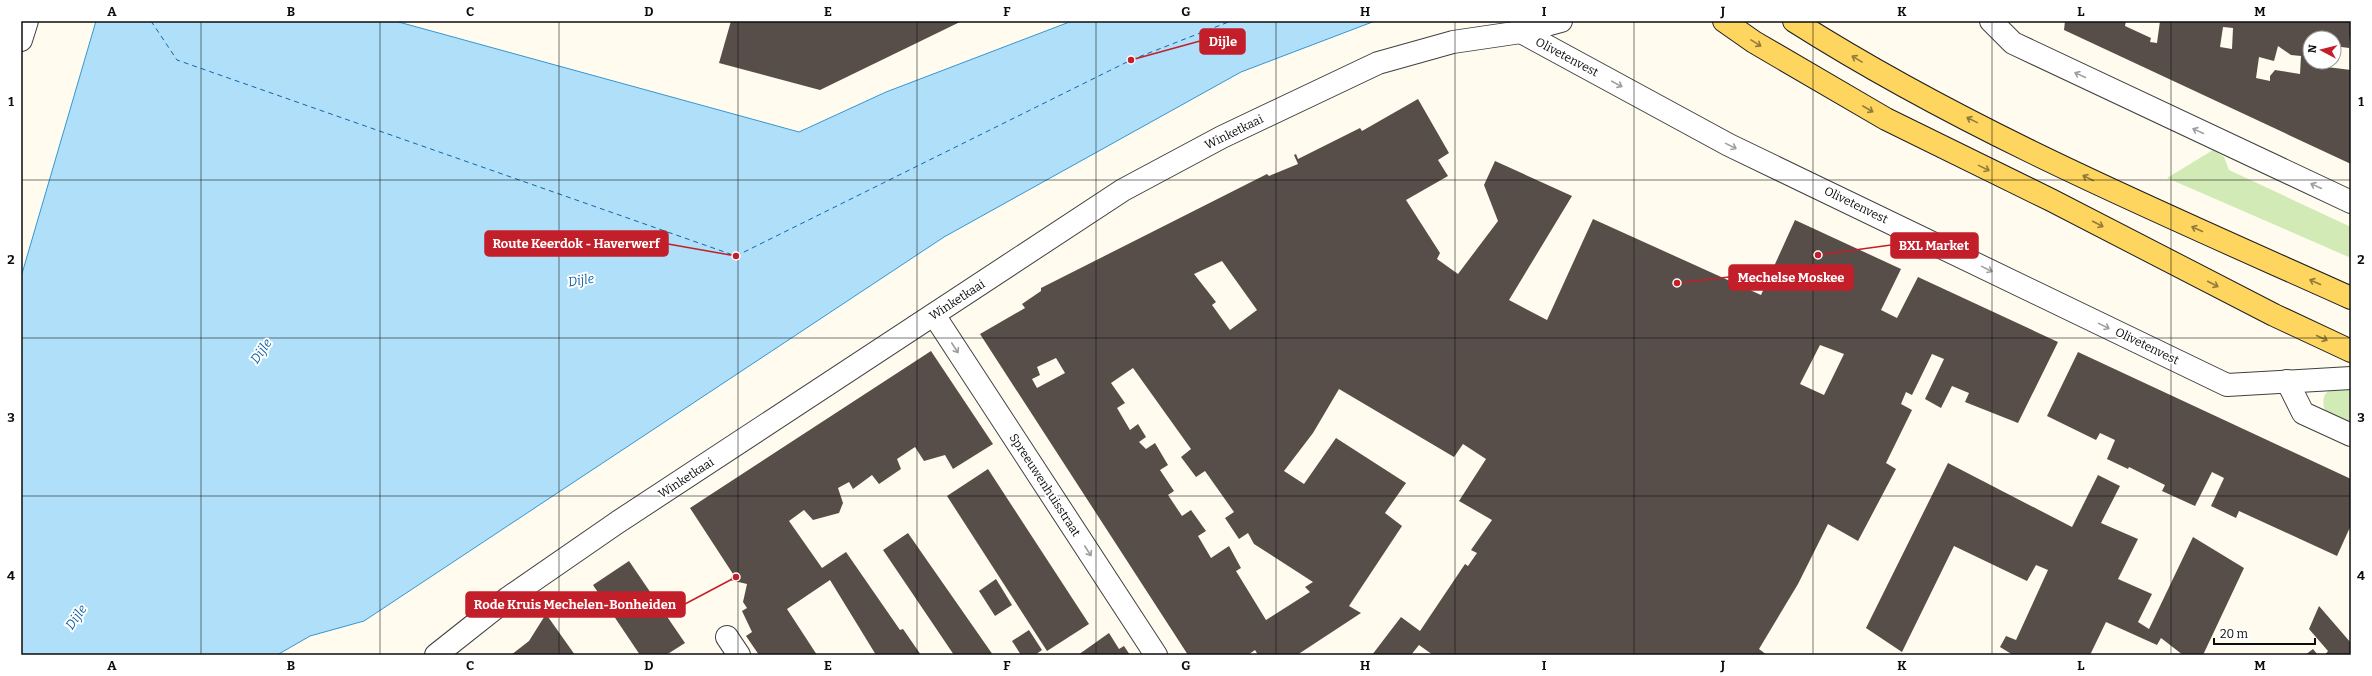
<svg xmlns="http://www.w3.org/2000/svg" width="2372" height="676" viewBox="0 0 2372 676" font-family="Bitter,serif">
<rect width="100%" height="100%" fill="#fffbee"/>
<g fill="#d2ebb6">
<polygon points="2213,150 2224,157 2229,170 2351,227 2351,258 2167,178"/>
<path d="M2351 386V422L2344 425 2326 415C2318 391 2329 387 2351 386Z"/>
</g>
<polygon fill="#b0dff9" stroke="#3496d3" points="96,21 395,21 799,132 886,92 1072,21 1375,21 1241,72 944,237 364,621 310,636 277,655 21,655 21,277"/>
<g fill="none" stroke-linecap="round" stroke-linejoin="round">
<polyline stroke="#1166a5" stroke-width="1" stroke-dasharray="5 4" stroke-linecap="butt" points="151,21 177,60 736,256 1131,60 1231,21"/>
</g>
<g fill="#574e49" fill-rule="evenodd">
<polygon points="731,21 962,21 820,90 719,63"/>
<path d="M2065 21H2126L2125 26 2151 38 2150 42 2157 43 2160 21H2351L2349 48 2334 46V38H2310V62H2319V66L2351 70V164L2064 30ZM2223 27 2233 28 2232 49 2220 47ZM2278 46 2291 55 2301 56 2300 74 2275 70 2270 76V81L2256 78 2259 57 2274 61Z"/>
<path d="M1418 99 1449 153 1438 160 1448 176 1406 200 1440 253 1437 259 1458 274 1498 221 1484 185 1495 161 1572 196 1509 300 1547 320 1593 219 1761 295 1795 220 1901 269 1881 310 1897 318 1918 277 2058 342 2018 423 1965 402 1969 393 1952 386 1941 408 1925 399 1944 359 1932 354 1912 395 1906 392 1901 404 1912 410 1886 463 1896 469 1858 541 1828 524 1798 584 1759 649 1767 655H1433L1419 645 1411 655H1372L1401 617 1420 631 1465 564 1468 566 1477 553 1471 550 1492 520 1459 501 1486 459 1463 444 1454 457 1339 389 1313 433 1284 471 1304 484 1336 438 1406 483 1385 513 1402 526 1349 606 1361 613 1297 655H1258L1255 650 1248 655H1188L980 334 1025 308 1022 304 1041 291V288L1267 174 1269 176 1298 164 1294 155 1296 154 1298 159 1360 128 1362 131ZM1222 261 1257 310 1230 330 1212 305 1216 302 1194 274ZM1820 345 1844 354 1824 395 1800 384ZM1056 358 1065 373 1037 388 1032 379 1040 375 1037 367ZM1133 368 1191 449 1181 457 1196 477 1205 471 1234 512 1225 518 1239 539 1248 533 1254 544 1313 582 1305 587 1310 592 1266 620 1236 571 1241 568 1229 546 1211 558 1198 536 1206 531 1191 510 1182 516 1168 495 1174 491 1160 470 1168 465 1155 443 1146 449 1139 442 1146 437 1138 424 1130 430 1117 408 1125 403 1111 383Z"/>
<polygon points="931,351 993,444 953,469 945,455 924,461 915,447 897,459 901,469 879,484 872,475 853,489 849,482 838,488 843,503 839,513 813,520 804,510 789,521 822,568 846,552 900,630 903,629 921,655 876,655 830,580 787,609 817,655 759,655 746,636 752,632 742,611 747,608 743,602 747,584 730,580 733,574 690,508"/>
<polygon points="2078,352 2351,479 2351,525 2337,556 2239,511 2236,518 2211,506 2224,478 2212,472 2195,506 2162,491 2165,485 2129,467 2128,469 2107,459 2115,440 2100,433 2096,440 2047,416"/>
<polygon points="1948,463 2072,527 2098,475 2120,486 2101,523 2138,539 2118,579 2152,594 2138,622 2149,629 2193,537 2244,568 2203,655 2183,655 2161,638 2157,645 2106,622 2090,655 2013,655 2000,647 2006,636 2016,640 2048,570 2036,565 2027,581 1954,546 1902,652 1866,628"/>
<polygon points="988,469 1089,624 1047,651 947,496"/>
<polygon points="908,533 910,536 993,655 954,655 883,550"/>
<polygon points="629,561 685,643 666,655 640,655 593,585"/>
<polygon points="996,579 1012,605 995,616 979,591"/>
<polygon points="2319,606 2351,643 2351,655 2325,655 2328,651 2309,629"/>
<polygon points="546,614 575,655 511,655 529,641"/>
<polygon points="1029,630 1042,650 1035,655 1021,655 1012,641"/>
<polygon points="1109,633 1119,649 1124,646 1130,655 1078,655"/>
<polygon points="2313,649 2318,655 2305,655"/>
</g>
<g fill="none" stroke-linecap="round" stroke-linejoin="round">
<g stroke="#404040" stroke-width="24">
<g id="minor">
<polyline points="1991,21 2013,43 2351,202"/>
<polyline points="1521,32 1729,145 2227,385 2351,378"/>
<polyline points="21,40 27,21"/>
<polyline points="934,315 1156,655"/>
<polyline points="2287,381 2303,413 2351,435"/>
<polyline points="727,637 739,655"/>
<polyline points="436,655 508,598 618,522 1123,190 1222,137 1378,63 1453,42 1521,32 1561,21"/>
</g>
</g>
<g stroke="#1e1e1e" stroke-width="24">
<g id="major">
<polyline points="1724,21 1754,42 1886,119 2051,200 2274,315 2351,351"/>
<path d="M1794 21C1969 132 2162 213 2351 298"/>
</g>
</g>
<use href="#minor" stroke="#fff" stroke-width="22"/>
<use href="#major" stroke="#fed55f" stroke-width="22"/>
</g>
<defs><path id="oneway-shaft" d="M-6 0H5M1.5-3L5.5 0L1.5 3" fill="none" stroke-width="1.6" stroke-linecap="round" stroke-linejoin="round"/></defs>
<g stroke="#927b3a">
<use href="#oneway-shaft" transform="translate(1756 43) rotate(32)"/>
<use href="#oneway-shaft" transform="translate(1857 59) rotate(-149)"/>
<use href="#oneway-shaft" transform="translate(1868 109) rotate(30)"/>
<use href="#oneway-shaft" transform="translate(1972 120) rotate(-154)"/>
<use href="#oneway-shaft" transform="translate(1984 168) rotate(26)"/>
<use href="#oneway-shaft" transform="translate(2088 178) rotate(-154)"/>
<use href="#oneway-shaft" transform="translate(2098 224) rotate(27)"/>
<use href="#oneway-shaft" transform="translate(2197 229) rotate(-156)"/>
<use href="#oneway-shaft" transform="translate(2315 282) rotate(-156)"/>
<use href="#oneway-shaft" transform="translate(2213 284) rotate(27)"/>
<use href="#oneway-shaft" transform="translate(2322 338) rotate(25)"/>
</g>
<g stroke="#9e9e9e">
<use href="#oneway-shaft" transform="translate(2080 75) rotate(-155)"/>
<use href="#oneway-shaft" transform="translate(1617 84) rotate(28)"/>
<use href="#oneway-shaft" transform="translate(2198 131) rotate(-155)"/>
<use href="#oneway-shaft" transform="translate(1731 146) rotate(26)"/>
<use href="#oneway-shaft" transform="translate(2316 186) rotate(-155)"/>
<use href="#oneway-shaft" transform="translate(1987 269) rotate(26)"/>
<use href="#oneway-shaft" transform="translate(2104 326) rotate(26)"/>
<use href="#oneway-shaft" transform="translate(955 348) rotate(57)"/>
<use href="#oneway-shaft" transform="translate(1088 551) rotate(57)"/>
</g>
<path fill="none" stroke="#0d0d0d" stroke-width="1" stroke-opacity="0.55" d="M201 21V655M380 21V655M559 21V655M738 21V655M917 21V655M1096 21V655M1276 21V655M1455 21V655M1634 21V655M1813 21V655M1992 21V655M2171 21V655M21 180H2351M21 338H2351M21 496H2351"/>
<g text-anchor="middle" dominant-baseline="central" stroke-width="4" stroke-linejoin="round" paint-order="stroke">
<g font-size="12" fill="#0d0d0d" stroke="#fff">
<text transform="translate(1567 57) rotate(28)">Olivetenvest</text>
<text transform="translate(1234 132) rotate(-26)">Winketkaai</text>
<text transform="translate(1856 205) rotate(26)">Olivetenvest</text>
<text transform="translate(957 300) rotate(-33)">Winketkaai</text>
<text transform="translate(2147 346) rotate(26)">Olivetenvest</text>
<text transform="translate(686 478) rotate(-33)">Winketkaai</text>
<text transform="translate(1045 485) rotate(57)">Spreeuwenhuisstraat</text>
</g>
<g font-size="13" font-style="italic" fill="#1166a5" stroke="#fff">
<text transform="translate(581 280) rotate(-9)">Dijle</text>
<text transform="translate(261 351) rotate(-55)">Dijle</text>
<text transform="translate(76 617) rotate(-55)">Dijle</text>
</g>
</g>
<path fill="none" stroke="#c31f2a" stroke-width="1.5" d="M1131 60L1200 41M736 256L668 244M1818 255L1891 245M1677 283L1729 277M736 577L685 604"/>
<g fill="#c31f2a" stroke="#fff" stroke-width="1.5">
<circle cx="1131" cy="60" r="4"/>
<circle cx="736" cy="256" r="4"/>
<circle cx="1818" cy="255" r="4"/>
<circle cx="1677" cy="283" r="4"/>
<circle cx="736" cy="577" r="4"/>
</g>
<g fill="#c31f2a" stroke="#c31f2a" stroke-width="1.5">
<rect x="1200" y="29" width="45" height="25" rx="4"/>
<rect x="485" y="231" width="183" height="25" rx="4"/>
<rect x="1891" y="233" width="87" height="25" rx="4"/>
<rect x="1729" y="265" width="124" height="25" rx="4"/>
<rect x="466" y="592" width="219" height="25" rx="4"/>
</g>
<g font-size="13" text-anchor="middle" font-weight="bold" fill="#fff">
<text x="1223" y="46">Dijle</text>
<text x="576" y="248">Route Keerdok - Haverwerf</text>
<text x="1934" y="250">BXL Market</text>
<text x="1791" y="282">Mechelse Moskee</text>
<text x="575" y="609">Rode Kruis Mechelen-Bonheiden</text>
</g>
<rect width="2372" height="676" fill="none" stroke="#ffffff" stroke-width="44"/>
<g transform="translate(2322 50) rotate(277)"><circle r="19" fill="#ffffff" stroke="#9e9e9e"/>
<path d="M0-3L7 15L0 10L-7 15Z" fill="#c31f2a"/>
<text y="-6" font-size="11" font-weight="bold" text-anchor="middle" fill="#0d0d0d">N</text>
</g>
<path d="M2214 638v6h101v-6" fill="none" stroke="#0d0d0d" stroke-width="2"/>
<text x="2220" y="638" font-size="12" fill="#0d0d0d" stroke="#ffffff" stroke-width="3" paint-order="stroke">20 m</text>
<rect x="22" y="22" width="2328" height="632" fill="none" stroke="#0d0d0d" stroke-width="1.5"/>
<g font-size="13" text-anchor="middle" font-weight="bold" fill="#0d0d0d">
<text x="112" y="16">A</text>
<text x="291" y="16">B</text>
<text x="470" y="16">C</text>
<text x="649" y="16">D</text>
<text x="828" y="16">E</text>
<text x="1007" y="16">F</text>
<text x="1186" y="16">G</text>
<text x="1365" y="16">H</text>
<text x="1544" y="16">I</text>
<text x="1723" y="16">J</text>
<text x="1902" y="16">K</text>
<text x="2081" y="16">L</text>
<text x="2260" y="16">M</text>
<text x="11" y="106">1</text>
<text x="2361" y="106">1</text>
<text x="11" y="264">2</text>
<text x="2361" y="264">2</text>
<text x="11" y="422">3</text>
<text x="2361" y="422">3</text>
<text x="11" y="580">4</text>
<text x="2361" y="580">4</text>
<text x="112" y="670">A</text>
<text x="291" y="670">B</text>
<text x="470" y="670">C</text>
<text x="649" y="670">D</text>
<text x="828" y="670">E</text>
<text x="1007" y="670">F</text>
<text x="1186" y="670">G</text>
<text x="1365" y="670">H</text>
<text x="1544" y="670">I</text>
<text x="1723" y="670">J</text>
<text x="1902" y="670">K</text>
<text x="2081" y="670">L</text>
<text x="2260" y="670">M</text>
</g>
</svg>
